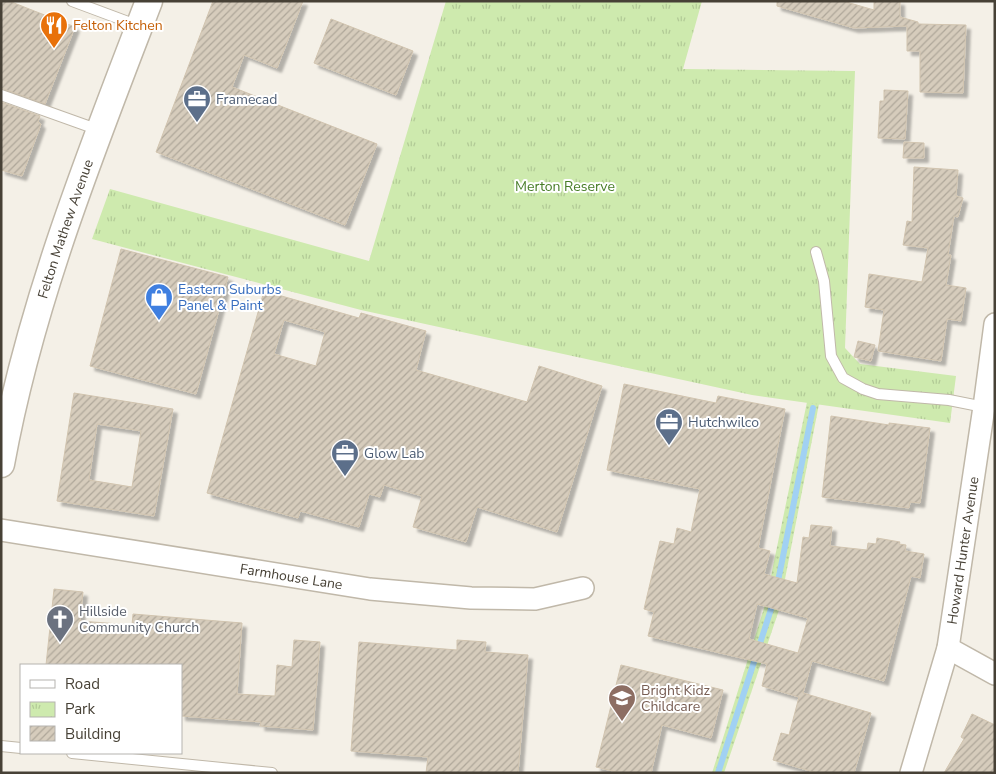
<svg xmlns="http://www.w3.org/2000/svg" width="996" height="774" viewBox="0 0 996 774" font-family="'Nunito Sans',sans-serif">
<defs>
<pattern id="grass-dots" width="8" height="8" patternUnits="userSpaceOnUse" patternTransform="scale(1.25)"><rect width="8" height="8" fill="#ceeaae"/><path d="M2 2h.1M6 6h.1" fill="none" stroke="#b2ca96" stroke-width="1.8" stroke-linecap="round"/></pattern>
<pattern id="park-tufts" width="24" height="20" patternUnits="userSpaceOnUse" patternTransform="scale(1.25)"><rect width="24" height="20" fill="#ceeaae"/><path d="M3 7l-1-3M5 7V3M7 7l1-3M15 17l-1-3M17 17v-4M19 17l1-3" fill="none" stroke="#b2ca96"/></pattern>
<pattern id="building-hatch" width="6" height="6" patternUnits="userSpaceOnUse" patternTransform="scale(1.25)"><rect width="6" height="6" fill="#d6ccbc"/><path d="M-1 1l2-2M0 6l6-6M5 7l2-2" fill="none" stroke="#afa79a"/></pattern>
<filter id="shadow"><feDropShadow dx="4.5" dy="4.5" stdDeviation="1" flood-color="#0004"/></filter>
</defs>
<rect width="100%" height="100%" fill="#f4f0e7"/>
<polygon fill="url(#grass-dots)" points="807,402 819,404 779,610 724,773 712,773 765,605"/>
<polygon fill="url(#park-tufts)" points="446,1 702,1 683,69 855,71 845,348 860,364 956,376 950,423 752,395 361,310 92,239 110,189 369,261"/>
<g fill="none" stroke-linecap="round" stroke-linejoin="round">
<g stroke="#a1d1f3" stroke-width="6">
<polyline points="777,586 813,408"/>
<polyline points="718,773 774,600"/>
</g>
</g>
<g fill="url(#building-hatch)" stroke="#d1c4af" fill-rule="evenodd" filter="url(#shadow)">
<polygon points="1,1 9,1 75,27 45,104 1,88"/>
<polygon points="213,1 303,1 277,68 244,55 232,87 377,144 345,225 156,152"/>
<polygon points="777,1 843,1 874,10 874,1 900,1 900,17 918,22 918,24 966,25 963,93 920,92 920,51 907,51 907,26 854,28 777,6"/>
<polygon points="331,19 413,51 396,95 314,63"/>
<polygon points="884,90 908,91 905,139 878,138 880,101 884,101"/>
<polygon points="1,102 40,116 38,122 41,124 22,176 1,170"/>
<polygon points="904,142 924,143 924,158 903,158"/>
<polygon points="914,167 958,170 956,196 963,198 958,217 954,216 948,255 951,255 946,285 966,288 961,321 947,319 941,361 878,351 884,310 865,307 869,274 922,282 928,248 903,245 907,221 912,222"/>
<polygon points="121,249 228,277 196,394 90,366"/>
<path d="M264 291 359 318 361 313 426 331 416 370 527 402 539 366 602 386 557 532 477 507 466 542 413 527 422 496 384 485 380 497 369 494 359 527 300 511 298 518 207 493ZM284 320 325 332 316 366 274 354Z"/>
<polygon points="858,341 875,345 871,361 854,357"/>
<path d="M624 384 716 403 718 396 785 409 758 548 770 551 764 574 797 583 803 537 809 538 811 525 832 527 830 546 867 550 868 543 876 544 877 538 900 542 899 544 906 545 905 551 924 554 920 578 911 576 884 681 812 661 803 693 871 713 854 773H817L773 760 781 733 789 735 799 697 762 686 767 664 648 636 654 612 644 609 660 541 674 544 677 528 691 532 700 489 607 470ZM757 604 808 618 798 653 749 639Z"/>
<path d="M74 393 173 409 154 516 57 501ZM97 424 141 431 132 487 89 480Z"/>
<polygon points="831,416 889,425 889,423 930,428 920,503 910,502 909,508 822,497"/>
<polygon points="54,589 83,592 80,621 132,625 133,614 242,623 237,694 275,696 277,665 292,667 294,640 320,642 313,730 260,726 261,722 181,716 181,665 46,665"/>
<polygon points="457,640 486,642 485,652 528,655 518,773 426,773 428,757 351,751 359,642 457,650"/>
<polygon points="621,665 723,690 711,738 662,725 651,773 621,773 596,767"/>
<polygon points="972,714 995,725 995,773 944,773 964,739 961,737"/>
</g>
<g fill="none" stroke-linecap="round" stroke-linejoin="round">
<g stroke="#c0b8a9" stroke-width="12">
<g id="service">
<polyline points="72,1 139,26"/>
<polyline points="1,95 99,130"/>
<polyline points="816,252 824,281 831,356 843,378 863,389 878,394 949,400 984,407"/>
<polyline points="1,746 21,748"/>
<polyline points="72,753 272,773"/>
</g>
</g>
<g stroke="#c0b8a9" stroke-width="24">
<g id="minor">
<path id="s1" d="M1 530 370 589 471 598 535 599 583 588"/>
<polyline points="948,648 995,674"/>
<path id="s2" d="M911 773 948 648 984 407 995 324"/>
</g>
</g>
<g stroke="#c0b8a9" stroke-width="29">
<g id="tertiary">
<path id="s3" d="M1 464C30 304 91 152 149 1"/>
</g>
</g>
<use href="#service" stroke="#fff" stroke-width="10"/>
<use href="#minor" stroke="#fff" stroke-width="21"/>
<use href="#tertiary" stroke="#fff" stroke-width="26"/>
</g>
<defs>
<g id="restaurant-pin" transform="scale(1.4375)"><path d="M0 17L-7.5 6A9.5 9.5 0 1 1 7.5 6Z" fill="#e8710a" stroke="#fff"/><path d="M-5-6h1v4h1v-4h1v4h1v-4h1v5L-1.5 .5V6h-2V.5L-5-1ZM5-6V6H3V1.5H1.5Q1.5-4 5-6Z" fill="#fff"/></g>
<g id="office-pin" transform="scale(1.4375)"><path d="M0 17L-7.5 6A9.5 9.5 0 1 1 7.5 6Z" fill="#5c6f8a" stroke="#fff"/><path d="M-6-3h4V-5.5h4V-3h4V5H-6ZM-1-4.5V-3h2v-1.5ZM-6 0V1H6V0Z" fill="#fff"/></g>
<g id="shop-pin" transform="scale(1.4375)"><path d="M0 17L-7.5 6A9.5 9.5 0 1 1 7.5 6Z" fill="#3f7fe0" stroke="#fff"/><path d="M-5-2.5h2.3a2.7 3.5 0 0 1 5.4 0H5L5.5 6h-11ZM-1.5-2.5h3a1.5 2.3 0 0 0-3 0Z" fill="#fff"/></g>
<g id="church-pin" transform="scale(1.4375)"><path d="M0 17L-7.5 6A9.5 9.5 0 1 1 7.5 6Z" fill="#6b7280" stroke="#fff"/><path d="M-1.2-6h2.4v3.5h3.3v2.4h-3.3V6h-2.4V-.1h-3.3v-2.4h3.3Z" fill="#fff"/></g>
<g id="school-pin" transform="scale(1.4375)"><path d="M0 17L-7.5 6A9.5 9.5 0 1 1 7.5 6Z" fill="#8d6e63" stroke="#fff"/><path d="M0-5L7-2L0 1L-7-2ZM-4 1L0 2.5L4 1V4Q0 6-4 4Z" fill="#fff"/></g>
</defs>
<g fill-rule="evenodd">
<use href="#restaurant-pin" x="54" y="25"/>
<use href="#office-pin" x="197" y="99"/>
<use href="#shop-pin" x="159" y="297"/>
<use href="#office-pin" x="669" y="422"/>
<use href="#office-pin" x="345" y="453"/>
<use href="#church-pin" x="60" y="619"/>
<use href="#school-pin" x="622" y="698"/>
</g>
<g text-anchor="middle" dominant-baseline="central" stroke-width="4" stroke-linejoin="round" paint-order="stroke">
<g font-size="14" fill="#c56008" stroke="#fff" text-anchor="start">
<text x="73" y="25">Felton Kitchen</text>
</g>
<g font-size="14" fill="#4e5e75" stroke="#fff" text-anchor="start">
<text x="216" y="99">Framecad</text>
<text x="688" y="422">Hutchwilco</text>
<text x="364" y="453">Glow Lab</text>
</g>
<g font-size="14" fill="#467c26" stroke="#fff">
<text x="565" y="186">Merton Reserve</text>
</g>
<g font-size="14" fill="#474136" stroke="#fff">
<text stroke="none"><textPath href="#s3" startOffset="244">Felton Mathew Avenue</textPath></text>
<text stroke="none"><textPath href="#s2" startOffset="229">Howard Hunter Avenue</textPath></text>
<text stroke="none"><textPath href="#s1" startOffset="294">Farmhouse Lane</textPath></text>
</g>
<g font-size="14" fill="#366cbe" stroke="#fff" text-anchor="start">
<text x="178" y="289">Eastern Suburbs<tspan x="178" dy="16">Panel &amp; Paint</tspan></text>
</g>
<g font-size="14" fill="#5b616d" stroke="#fff" text-anchor="start">
<text x="79" y="611">Hillside<tspan x="79" dy="16">Community Church</tspan></text>
</g>
<g font-size="14" fill="#785e54" stroke="#fff" text-anchor="start">
<text x="641" y="690">Bright Kidz<tspan x="641" dy="16">Childcare</tspan></text>
</g>
</g>
<rect width="996" height="774" fill="none" stroke="#474136" stroke-width="5"/>
<rect x="20" y="664" width="162" height="90" fill="#ffffff" stroke="#b5b3af"/>
<rect x="30" y="680" width="25" height="8" fill="#ffffff" stroke="#b5b3af"/>
<text x="65" y="689" font-size="15" fill="#474136">Road</text>
<rect x="30" y="702" width="25" height="15" fill="url(#park-tufts)" stroke="#b5b3af"/>
<text x="65" y="714" font-size="15" fill="#474136">Park</text>
<rect x="30" y="726" width="25" height="15" fill="url(#building-hatch)" stroke="#b5b3af"/>
<text x="65" y="739" font-size="15" fill="#474136">Building</text>
</svg>
